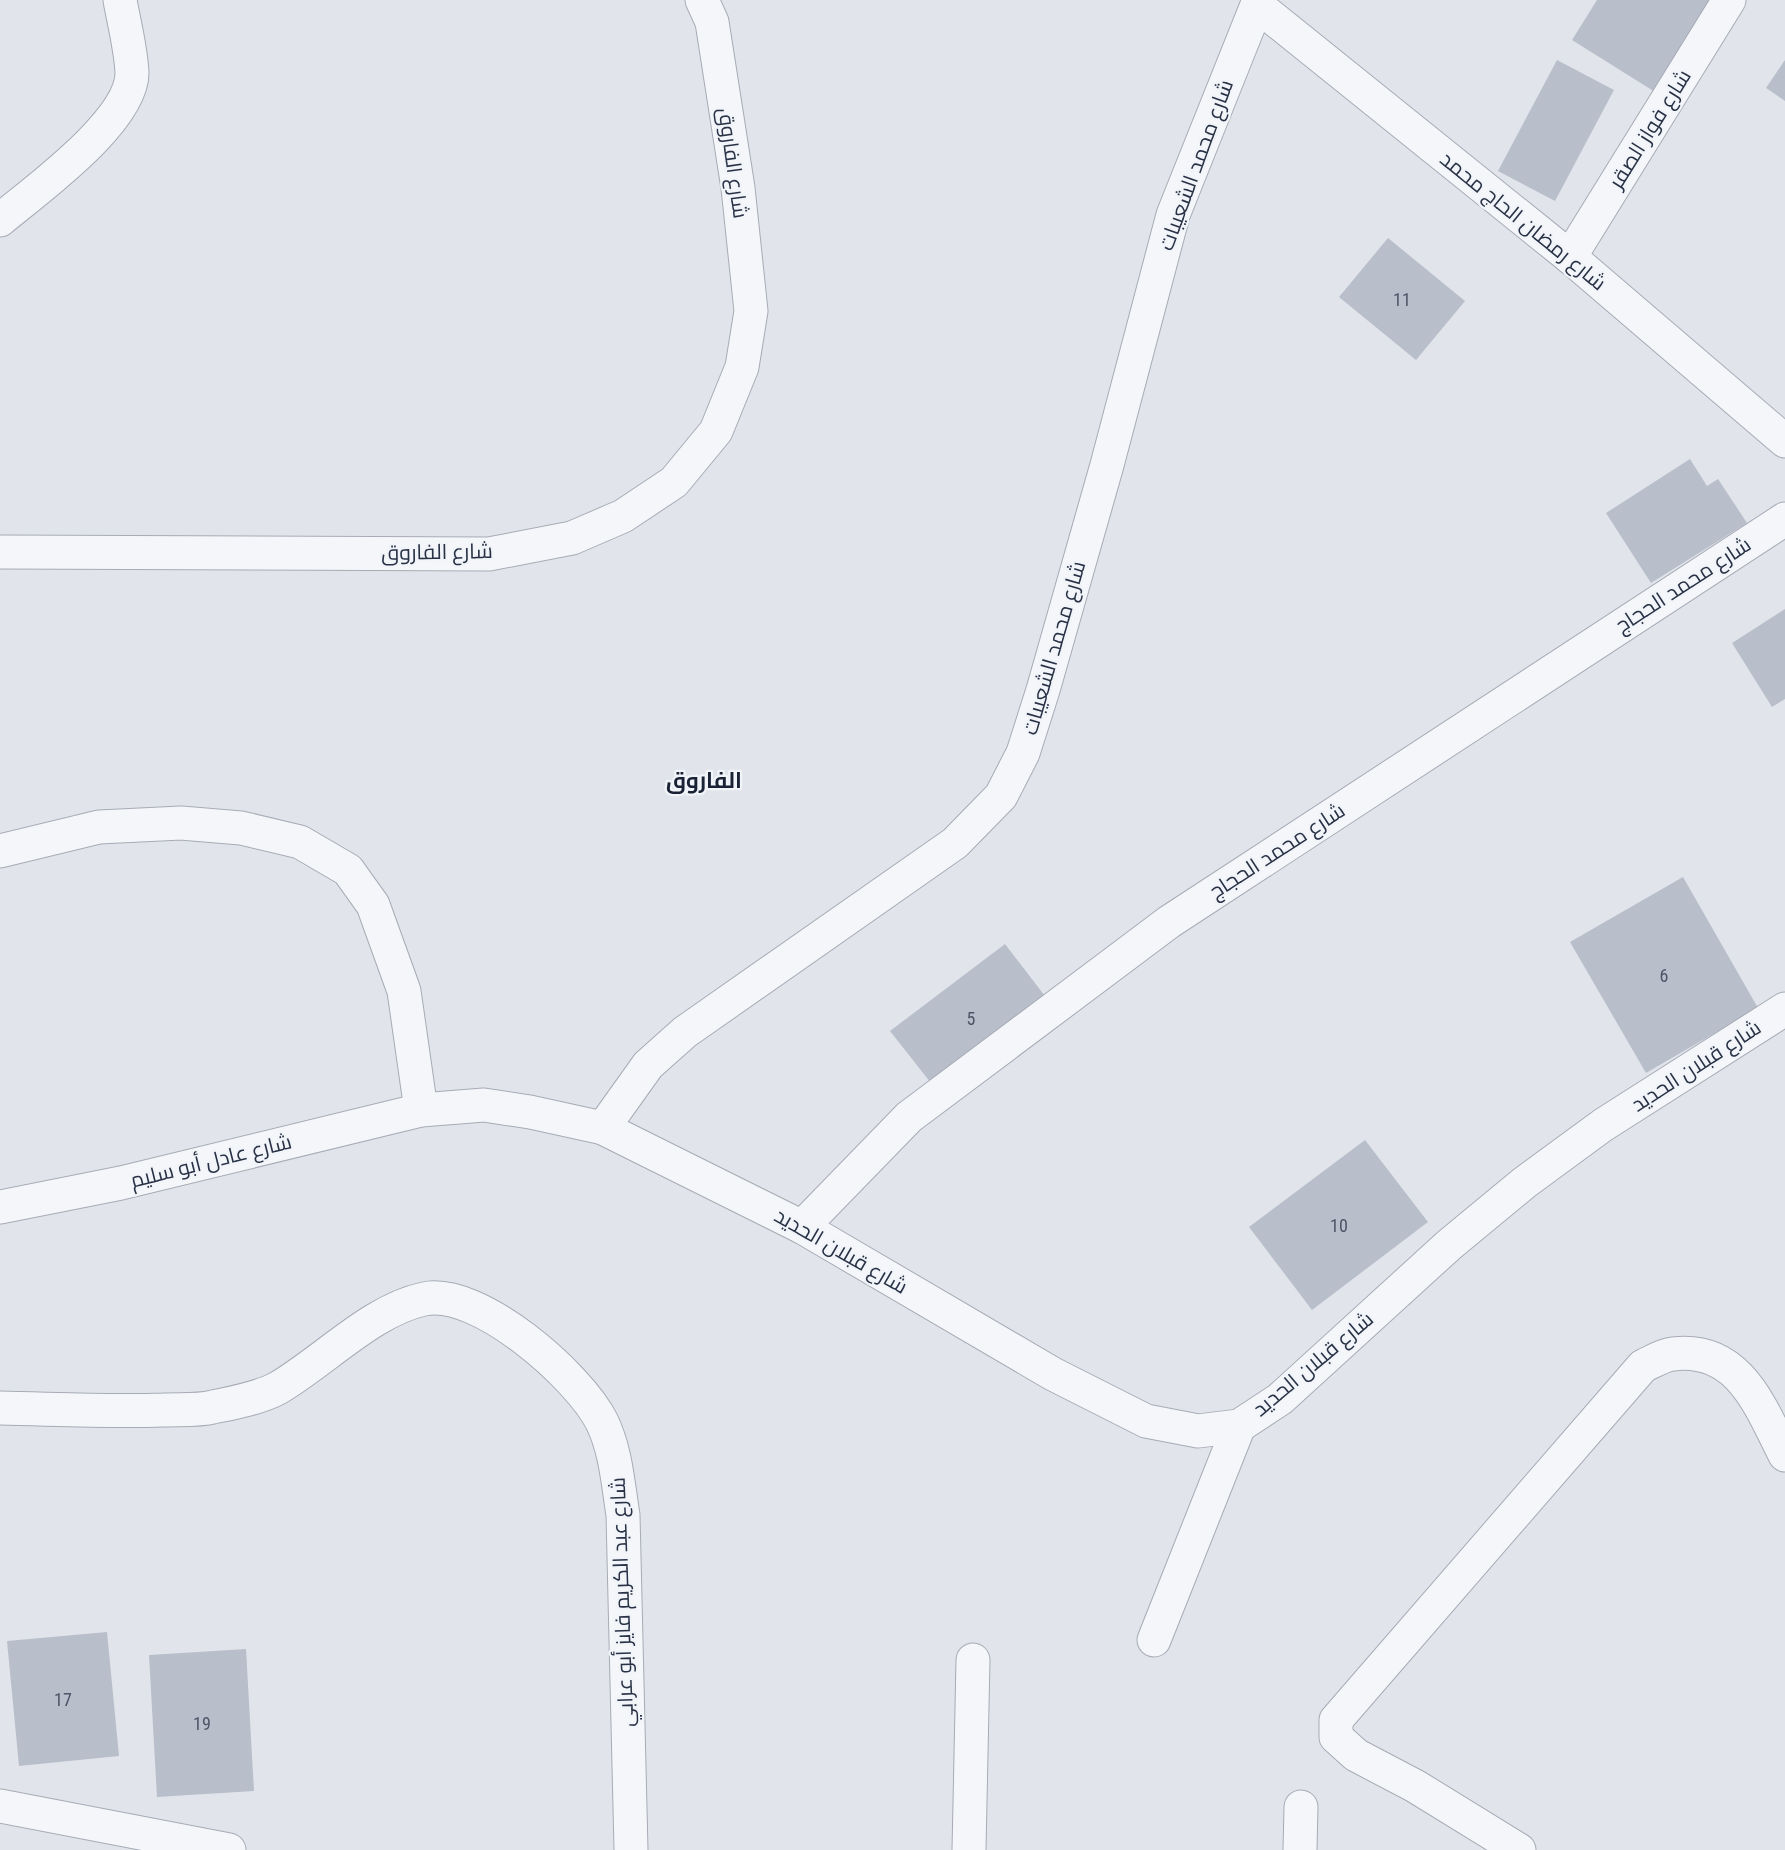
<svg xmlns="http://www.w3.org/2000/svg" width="1785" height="1850" viewBox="0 0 1785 1850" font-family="'Roboto Condensed',Cairo,sans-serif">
<rect width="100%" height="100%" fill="#e1e5eb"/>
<g fill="#b8beca">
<polygon points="1597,0 1725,0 1663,97 1572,40"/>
<polygon points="1557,60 1614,90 1555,201 1498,171"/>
<polygon points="1785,60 1785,101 1766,88"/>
<polygon points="1388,238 1465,301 1416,360 1339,297"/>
<polygon points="1690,459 1707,486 1718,479 1747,523 1651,583 1606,513"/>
<polygon points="1785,609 1785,699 1772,707 1732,643"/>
<polygon points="1683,877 1758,1008 1646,1073 1570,942"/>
<polygon points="1005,944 1051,1004 938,1092 890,1031"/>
<polygon points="1365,1140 1428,1222 1312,1310 1249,1227"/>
<polygon points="107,1632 119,1756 19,1766 7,1641"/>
<polygon points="246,1649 254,1791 157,1797 149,1655"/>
</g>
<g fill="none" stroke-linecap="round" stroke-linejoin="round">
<g stroke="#a6abb6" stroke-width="35">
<g id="street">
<polyline points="1258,6 1570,257 1785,441"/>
<path d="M0 220C36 190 132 121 132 73 131 49 124 23 120 0"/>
<polyline points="1570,257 1729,0"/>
<polyline points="0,552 489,554 572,538 623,516 674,482 716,431 742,367 751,311 738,188 712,22 702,0"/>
<polyline points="0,851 99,827 181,823 241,828 300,842 348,870 373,905 404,991 421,1110"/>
<polyline points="603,1128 648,1065 685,1032 955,843 1001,796 1023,753 1043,690 1107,465 1173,215 1259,0"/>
<polyline points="0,1207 121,1183 421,1110 484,1105 530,1112 603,1128 802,1227 1053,1374 1146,1421 1198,1431 1239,1426 1280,1399 1449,1245 1524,1183 1603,1125 1785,1009"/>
<polyline points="802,1227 909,1117 1169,922 1785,519"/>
<path d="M0 1408C54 1409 109 1412 163 1410 179 1409 197 1411 213 1407 232 1403 260 1398 278 1388 324 1361 372 1310 424 1299 478 1287 579 1376 602 1422 616 1451 618 1484 623 1515L631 1850"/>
<polyline points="1154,1640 1239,1426"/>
<polyline points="0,1806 229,1850"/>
<polyline points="969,1850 973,1660"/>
<polyline points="1300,1850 1301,1807"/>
<path d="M1519 1850 1415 1786 1356 1755 1336 1737V1720L1643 1366C1652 1362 1663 1355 1673 1354 1739 1346 1760 1406 1785 1455"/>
</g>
</g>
<use href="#street" stroke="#f5f6f9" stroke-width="33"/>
</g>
<g text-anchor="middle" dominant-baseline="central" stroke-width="4.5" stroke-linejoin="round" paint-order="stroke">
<g font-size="18" fill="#4c5466">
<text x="1402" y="299">11</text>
<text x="1664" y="975">6</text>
<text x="971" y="1018">5</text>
<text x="1339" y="1225">10</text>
<text x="63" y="1699">17</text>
<text x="202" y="1723">19</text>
</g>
<g font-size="21" fill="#283145" stroke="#f1f4f8">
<text transform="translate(1650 129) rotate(-58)">شارع فواز الصقر</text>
<text transform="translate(733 163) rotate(82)">شارع الفاروق</text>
<text transform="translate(1196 165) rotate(-70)">شارع محمد الشعيبات</text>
<text transform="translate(1523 221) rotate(39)">شارع رمضان الحاج محمد</text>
<text transform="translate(437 552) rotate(-1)">شارع الفاروق</text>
<text transform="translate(1683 585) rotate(-33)">شارع محمد الحجاج</text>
<text transform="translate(1054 648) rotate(-74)">شارع محمد الشعيبات</text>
<text transform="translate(1277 851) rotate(-33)">شارع محمد الحجاج</text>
<text transform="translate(1696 1066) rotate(-33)">شارع قبلان الحديد</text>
<text transform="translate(211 1161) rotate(-14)">شارع عادل أبو سليم</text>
<text transform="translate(841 1251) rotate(30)">شارع قبلان الحديد</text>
<text transform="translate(1313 1364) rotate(-40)">شارع قبلان الحديد</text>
<text transform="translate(622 1602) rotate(-92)">شارع عبد الكريم فايز أبو عرابي</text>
</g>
<g font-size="22" font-weight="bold" fill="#1a2236" stroke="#f1f4f8">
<text x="704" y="780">الفاروق</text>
</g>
</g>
</svg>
